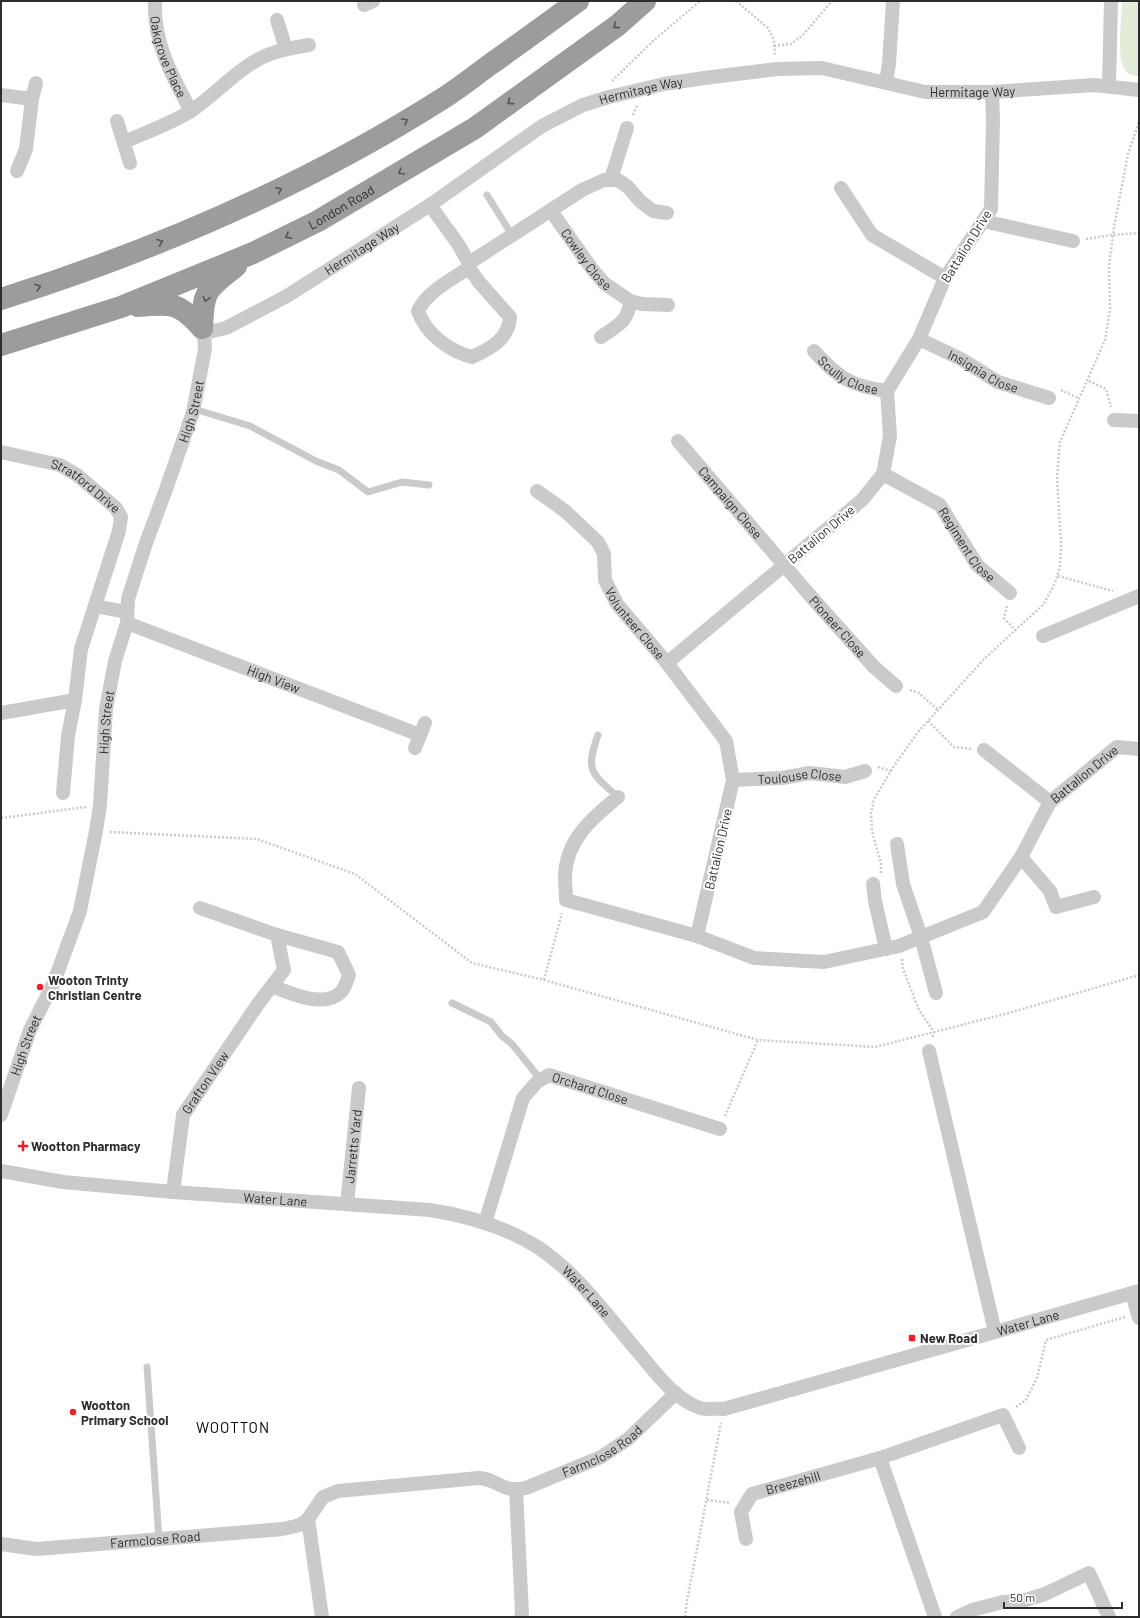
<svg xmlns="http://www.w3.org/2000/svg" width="1140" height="1618" viewBox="0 0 1140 1618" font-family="Barlow,sans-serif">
<rect width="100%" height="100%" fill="#fff"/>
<path fill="#e3ecd9" d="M1122 1H1139V76C1134 76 1128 75 1125 70 1116 59 1122 16 1122 1Z"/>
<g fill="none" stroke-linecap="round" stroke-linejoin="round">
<g stroke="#cacaca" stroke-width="2.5" stroke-dasharray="2 2" stroke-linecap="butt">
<polyline points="736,1 768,28 774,40 775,55"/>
<polyline points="774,46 791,44 803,35 832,1"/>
<polyline points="612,81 653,41 700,1"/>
<polyline points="633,115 637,105"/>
<polyline points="1086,239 1112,235 1139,233"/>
<polyline points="1089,381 1106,389 1111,407"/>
<polyline points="1061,390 1078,398"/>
<polyline points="1058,576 1113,591"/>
<polyline points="1007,606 1004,618 1016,631"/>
<polyline points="910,690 919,693 938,710"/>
<polyline points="928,721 954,747 971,749"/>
<polyline points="878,767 891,771"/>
<polyline points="1,818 86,807"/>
<polyline points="110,832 257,839 355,874 472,963 544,980 758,1040 875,1047 1009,1013 1139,975"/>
<polyline points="881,873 881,864 872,831 871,813 874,799 894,766 918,732 985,658 1043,605 1055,583 1060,567 1061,544 1057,478 1060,442 1105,340 1110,309 1109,267 1114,227 1128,154 1139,122"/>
<polyline points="902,959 903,969 919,1010 934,1032 932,1039"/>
<polyline points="544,980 562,913"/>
<polyline points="725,1116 758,1040"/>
<polyline points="1016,1407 1026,1400 1037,1378 1046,1340 1125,1317"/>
<polyline points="707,1500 730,1503"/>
<polyline points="685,1617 687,1601 721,1423"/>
</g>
<g stroke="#cacaca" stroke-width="7">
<polyline points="487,195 512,235"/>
<polyline points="194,409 250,426 316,461 339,470 368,492 402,482 429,485"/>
<path d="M598 735C585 771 591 773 618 797"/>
<polyline points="452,1003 491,1022 502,1036 512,1044 541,1080"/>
<polyline points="147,1367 159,1539"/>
</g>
<g stroke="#cacaca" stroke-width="14">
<path id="s1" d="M155 1C153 42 172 76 191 111"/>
<polyline points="364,5 373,1"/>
<polyline points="277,20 286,49"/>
<polyline points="886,82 889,64 893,1"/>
<polyline points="1109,86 1111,1"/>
<path id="s2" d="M992 92 993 120 991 209 945 278 919 339 887 391 890 436 883 474 862 500 667 663 726 741 733 780 697 936 754 958 824 962 899 946 983 912 1021 857 1050 802 1117 747 1139 749"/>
<polyline points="1,95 32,99"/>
<polyline points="117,121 130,163"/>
<path d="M124 142C147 132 170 124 191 111 218 93 240 65 270 54 283 49 296 47 309 45"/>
<polyline points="17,171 26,149 32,99 36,83"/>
<polyline points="611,179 627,128"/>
<polyline points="841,188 872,235 945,278"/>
<polyline points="430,205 458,244 469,263"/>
<path id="s3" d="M551 211 592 269 604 283 630 301 642 304 668 305"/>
<polyline points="983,221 1073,241"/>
<path d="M469 268 479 282 510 317C509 339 490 349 472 357 449 351 426 334 418 311 426 293 453 278 469 268V263L582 190 604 180H618L628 187 640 201 653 211 667 213"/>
<path id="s4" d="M204 333 226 328 287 296 430 205 542 126 583 105 609 97 664 84 704 78 777 69 822 68 925 92H992L1094 85 1139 90"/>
<path d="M601 337C617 326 629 321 630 301"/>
<path id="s5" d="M919 339 961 359 998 382 1049 398"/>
<path id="s6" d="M814 351C838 378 851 386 887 391"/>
<polyline points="1114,420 1139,421"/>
<path id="s7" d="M678 441 813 599 874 667 896 686"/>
<path id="s8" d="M1 452 60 465 77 475 116 508 121 517 119 531 81 649 75 700 68 736 63 793"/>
<path id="s9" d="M883 474 940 505 977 565 1010 593"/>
<path id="s10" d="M537 491 565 511 598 542 604 554 605 580 617 604 667 663"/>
<polyline points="95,606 126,612"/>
<path id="s11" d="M127 623 420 735"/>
<polyline points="1043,636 1139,596"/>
<polyline points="1,713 75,700"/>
<polyline points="415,748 425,723"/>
<polyline points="984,750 1050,802"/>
<path id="s12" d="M733 780 782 778 810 773 845 777 865 771"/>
<path d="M618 797C592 818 566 840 565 876 565 884 566 892 566 900L697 936"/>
<polyline points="897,844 903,884 921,937 936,993"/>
<polyline points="1021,857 1050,891 1056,907 1094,897"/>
<polyline points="873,884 875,901 886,949"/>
<path d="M200 908 277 935 338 952 349 975C347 980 345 988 341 992 325 1009 289 993 272 986"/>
<polyline points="929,1051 995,1332"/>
<path id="s13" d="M1 1115 30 1030 54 982 80 911 96 831 100 805 106 709 115 661 127 623 128 599 146 543 165 492 193 412 205 349 204 333 202 328"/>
<path id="s14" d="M1 1171 63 1182 173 1192 430 1210C469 1216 506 1227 539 1248 578 1274 609 1318 639 1353 656 1373 674 1399 700 1408 706 1410 716 1408 724 1409L1139 1291"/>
<path id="s15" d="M173 1192 183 1115 258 1004 284 970 277 935"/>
<path id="s16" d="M347 1204 359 1088"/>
<path id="s17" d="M485 1223 523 1098 537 1082 549 1075 720 1129"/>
<polyline points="1132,1293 1139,1318"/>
<polyline points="880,1458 1003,1415 1019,1448"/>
<polyline points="516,1490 522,1613 521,1617"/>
<polyline points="308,1519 322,1617"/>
<path id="s18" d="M746 1539 741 1512 752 1494 880 1458 935 1617"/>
<path id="s19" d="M1 1544 37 1549 283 1529 300 1525 308 1519 323 1497 338 1491 479 1478C498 1479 501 1493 526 1488L601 1457 628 1439 676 1393"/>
<polyline points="957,1617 972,1610 1003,1602 1022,1601 1045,1594 1089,1573 1109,1617"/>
</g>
<g stroke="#9c9c9c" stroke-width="22">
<path d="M1 299C156 250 305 186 442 99 458 89 473 77 488 66 518 45 548 23 578 1"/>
<path d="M138 306C171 303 179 302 202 328"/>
<path d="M202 328C203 317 202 302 208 292 214 282 227 274 236 266"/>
<path id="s20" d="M1 345 121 307 253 253 318 221 475 128 618 25 645 1"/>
</g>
</g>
<defs><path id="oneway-chevron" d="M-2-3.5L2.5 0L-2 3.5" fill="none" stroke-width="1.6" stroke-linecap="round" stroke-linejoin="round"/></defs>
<g stroke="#545454">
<use href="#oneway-chevron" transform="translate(616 26) rotate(143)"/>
<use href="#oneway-chevron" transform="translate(510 102) rotate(144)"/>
<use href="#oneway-chevron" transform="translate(405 121) rotate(-30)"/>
<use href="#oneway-chevron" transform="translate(401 172) rotate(149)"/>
<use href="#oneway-chevron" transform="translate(279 190) rotate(-26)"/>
<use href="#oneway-chevron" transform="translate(288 236) rotate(154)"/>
<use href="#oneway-chevron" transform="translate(160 242) rotate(-22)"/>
<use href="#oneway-chevron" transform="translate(38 287) rotate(-17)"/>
<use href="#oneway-chevron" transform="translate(206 299) rotate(104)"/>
</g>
<g fill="#f61d27" stroke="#fff" stroke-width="1.5">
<circle cx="40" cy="987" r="4"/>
<path d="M21 1140h4v4h4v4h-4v4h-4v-4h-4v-4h4z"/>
<rect x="908" y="1334" width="8" height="8" rx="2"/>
<circle cx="73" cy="1412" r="4"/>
</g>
<g text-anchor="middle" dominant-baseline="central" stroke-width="4" stroke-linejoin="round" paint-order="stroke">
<g font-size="13" fill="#2d2d2d" stroke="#fff">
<text stroke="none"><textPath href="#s1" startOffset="58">Oakgrove Place</textPath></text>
<text stroke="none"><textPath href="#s4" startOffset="504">Hermitage Way</textPath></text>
<text stroke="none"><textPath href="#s4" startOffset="840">Hermitage Way</textPath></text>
<text stroke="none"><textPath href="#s20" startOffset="368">London Road</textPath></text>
<text transform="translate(966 246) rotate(-58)">Battalion Drive</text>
<text stroke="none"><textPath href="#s4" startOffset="180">Hermitage Way</textPath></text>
<text stroke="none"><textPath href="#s3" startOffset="60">Cowley Close</textPath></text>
<text stroke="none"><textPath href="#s5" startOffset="72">Insignia Close</textPath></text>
<text stroke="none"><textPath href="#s6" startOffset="43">Scully Close</textPath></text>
<text stroke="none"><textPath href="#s13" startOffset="734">High Street</textPath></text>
<text stroke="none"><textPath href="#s8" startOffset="93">Stratford Drive</textPath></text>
<text stroke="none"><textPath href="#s7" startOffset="81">Campaign Close</textPath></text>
<text transform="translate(821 534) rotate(-40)">Battalion Drive</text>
<text stroke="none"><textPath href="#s9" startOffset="113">Regiment Close</textPath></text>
<text stroke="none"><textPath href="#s10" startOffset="172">Volunteer Close</textPath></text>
<text stroke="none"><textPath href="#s7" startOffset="245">Pioneer Close</textPath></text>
<text stroke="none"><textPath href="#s11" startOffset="157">High View</textPath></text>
<text stroke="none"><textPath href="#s13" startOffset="410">High Street</textPath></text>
<text stroke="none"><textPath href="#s2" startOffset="1468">Battalion Drive</textPath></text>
<text stroke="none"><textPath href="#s12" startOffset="67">Toulouse Close</textPath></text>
<text transform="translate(718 849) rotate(-77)">Battalion Drive</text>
<text stroke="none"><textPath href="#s13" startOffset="74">High Street</textPath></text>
<text stroke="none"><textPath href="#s15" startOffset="117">Grafton View</textPath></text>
<text stroke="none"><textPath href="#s17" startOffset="209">Orchard Close</textPath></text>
<text stroke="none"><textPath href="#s16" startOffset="58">Jarretts Yard</textPath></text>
<text stroke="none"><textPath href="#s14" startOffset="276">Water Lane</textPath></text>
<text stroke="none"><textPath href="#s14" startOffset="612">Water Lane</textPath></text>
<text stroke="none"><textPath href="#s14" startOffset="1116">Water Lane</textPath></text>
<text stroke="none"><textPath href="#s19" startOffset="629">Farmclose Road</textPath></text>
<text stroke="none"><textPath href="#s18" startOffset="91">Breezehill</textPath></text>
<text stroke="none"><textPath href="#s19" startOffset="155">Farmclose Road</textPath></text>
</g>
<g font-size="13" font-weight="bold" fill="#2d2d2d" stroke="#fff" text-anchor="start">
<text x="48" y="980">Wooton Trinty<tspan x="48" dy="15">Christian Centre</tspan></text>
<text x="31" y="1146">Wootton Pharmacy</text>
<text x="920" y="1338">New Road</text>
<text x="81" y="1405">Wootton<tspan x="81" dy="15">Primary School</tspan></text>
</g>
<g font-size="15" letter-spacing="1" fill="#000" stroke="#fff">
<text x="233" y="1427">WOOTTON</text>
</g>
</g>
<rect width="1140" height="1618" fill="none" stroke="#2d2d2d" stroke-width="4"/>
<path d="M1004 1602v6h118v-6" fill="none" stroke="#2d2d2d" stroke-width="2"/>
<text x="1010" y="1602" font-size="12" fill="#2d2d2d" stroke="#ffffff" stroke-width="3" paint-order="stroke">50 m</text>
</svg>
